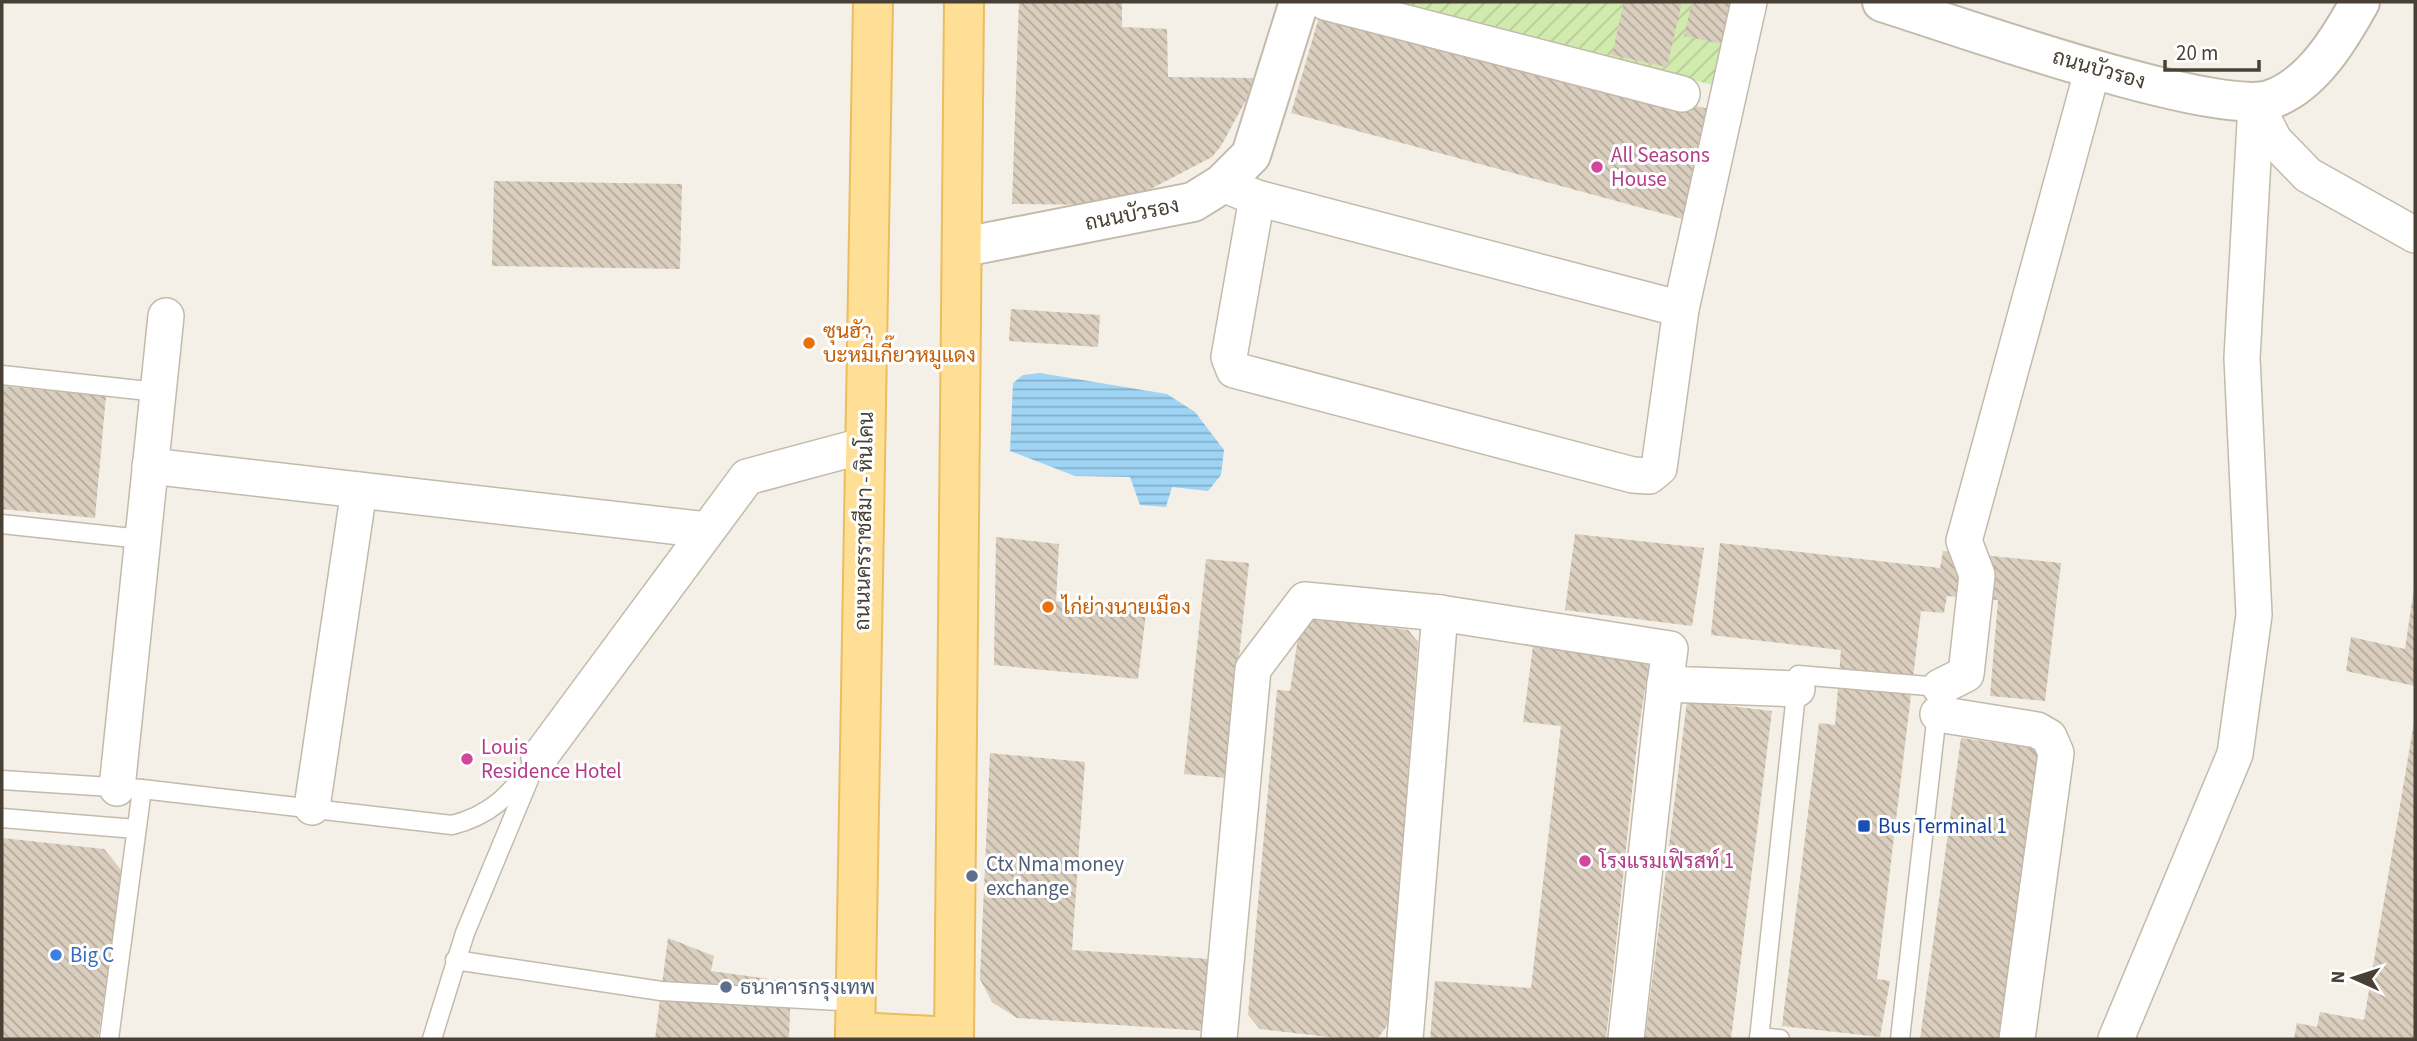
<svg xmlns="http://www.w3.org/2000/svg" width="2417" height="1041" viewBox="0 0 2417 1041" font-family="'Source Sans 3',Sarabun,sans-serif">
<defs>
<pattern id="garden-furrows" width="10" height="10" patternUnits="userSpaceOnUse" patternTransform="scale(1.75)"><rect width="10" height="10" fill="#d0ebad"/><path d="M-1 1l2-2M0 10L10 0M9 11l2-2" fill="none" stroke="#b4cb95"/></pattern>
<pattern id="water-rules" width="6" height="5" patternUnits="userSpaceOnUse" patternTransform="scale(1.75)"><rect width="6" height="5" fill="#9fd4f5"/><path d="M0 2.5h6" fill="none" stroke="#84adc7"/></pattern>
<pattern id="building-back-hatch" width="6" height="6" patternUnits="userSpaceOnUse" patternTransform="scale(1.75)"><rect width="6" height="6" fill="#dacebe"/><path d="M-1 5l2 2M0 0l6 6M5-1l2 2" fill="none" stroke="#b3a99b"/></pattern>
</defs>
<rect width="100%" height="100%" fill="#f4f0e7"/>
<polygon fill="url(#garden-furrows)" points="1376,2 1737,2 1717,86"/>
<polygon fill="url(#water-rules)" points="1040,373 1167,394 1195,412 1224,450 1221,475 1208,491 1172,487 1166,507 1140,505 1130,477 1075,476 1010,451 1013,383 1023,375"/>
<g fill="url(#building-back-hatch)">
<polygon points="1019,2 1122,2 1122,27 1167,29 1168,77 1258,78 1221,146 1212,157 1143,193 1106,205 1012,204"/>
<polygon points="1624,2 1682,2 1667,67 1612,55"/>
<polygon points="1692,2 1731,2 1722,44 1684,36"/>
<polygon points="1321,10 1716,111 1690,221 1291,113"/>
<polygon points="494,181 682,184 680,269 492,266"/>
<polygon points="1011,309 1100,315 1098,347 1009,341"/>
<polygon points="2,386 106,396 95,518 2,509"/>
<polygon points="1575,534 1704,548 1692,626 1565,610"/>
<polygon points="996,537 1059,544 1056,601 1146,613 1138,679 994,665"/>
<polygon points="1720,543 1940,568 1943,551 2061,563 2045,701 1990,696 1998,600 1947,596 1944,613 1921,611 1877,979 1890,981 1880,1037 1782,1026 1819,723 1835,725 1841,650 1711,635"/>
<polygon points="1206,559 1249,563 1226,778 1184,774"/>
<polygon points="2414,588 2415,686 2346,671 2351,637 2405,649"/>
<polygon points="1311,617 1408,630 1418,642 1389,1023 1377,1039 1346,1039 1260,1029 1248,1015 1277,690 1290,691 1300,624"/>
<polygon points="1534,639 1650,656 1638,734 1606,1039 1430,1039 1435,981 1531,988 1561,726 1523,722"/>
<polygon points="1687,701 1772,711 1731,1039 1645,1039"/>
<polygon points="2414,722 2415,1039 2294,1039 2297,1023 2317,1027 2320,1012 2364,1020"/>
<polygon points="1961,738 2050,750 2010,1039 1920,1039"/>
<polygon points="990,753 1085,762 1072,950 1210,959 1205,1031 1017,1018 992,1002 980,979"/>
<polygon points="2,838 104,849 122,871 98,1039 2,1039"/>
<polygon points="668,938 714,956 711,971 791,982 789,1039 655,1039"/>
</g>
<g fill="none" stroke-linecap="round" stroke-linejoin="round">
<g stroke="#c3baab" stroke-width="21">
<g id="service">
<polyline points="2,375 157,392"/>
<polyline points="2,524 141,539"/>
<path d="M2 780 142 789 452 825C496 814 512 790 539 758"/>
<polyline points="2,818 136,829"/>
<polyline points="455,960 661,991 857,1002"/>
<polyline points="1759,1037 1780,1039"/>
<polyline points="109,1039 142,789"/>
<polyline points="432,1039 465,933 530,777"/>
<polyline points="1759,1039 1798,675 1940,687 1900,1039"/>
</g>
</g>
<g stroke="#c3baab" stroke-width="38">
<g id="minor">
<polyline points="1325,2 1682,94"/>
<polyline points="2256,104 2274,140 2308,175 2415,235"/>
<polyline points="1235,189 1257,198 1681,309"/>
<polyline points="1257,198 1229,357 1234,370 1633,475 1649,476 1659,468 1681,309 1749,2"/>
<polyline points="150,466 707,530"/>
<polyline points="1940,687 1966,674 1977,575 1964,541 2093,68"/>
<polyline points="1938,714 2037,730 2049,737 2056,753 2017,1039"/>
<polyline points="539,758 747,477 866,445"/>
<polyline points="117,788 166,316"/>
<polyline points="312,807 359,490"/>
<polyline points="1219,1039 1253,669 1305,600 1440,613 1670,649 1665,684 1797,689"/>
<polyline points="1405,1039 1440,613"/>
<polyline points="1626,1039 1665,684"/>
<polyline points="2116,1039 2235,754 2254,615 2242,358 2256,104"/>
</g>
</g>
<g stroke="#c3baab" stroke-width="42">
<g id="tertiary">
<path d="M1882 2C1949 23 2219 119 2272 99 2313 84 2340 38 2360 2"/>
<polyline points="964,247 1193,202 1222,184 1251,155 1299,2"/>
</g>
</g>
<g stroke="#ebbd5e" stroke-width="42">
<g id="primary">
<polyline points="855,1032 954,1037"/>
<polyline points="855,1039 873,2"/>
<polyline points="954,1039 964,2"/>
</g>
</g>
<use href="#service" stroke="#fff" stroke-width="18"/>
<use href="#minor" stroke="#fff" stroke-width="35"/>
<use href="#tertiary" stroke="#fff" stroke-width="38"/>
<use href="#primary" stroke="#ffde95" stroke-width="38"/>
</g>
<g fill="#d1479c" stroke="#fff" stroke-width="2.5">
<circle cx="1597" cy="167" r="7"/>
<circle cx="467" cy="759" r="7"/>
<circle cx="1585" cy="861" r="7"/>
</g>
<g fill="#e8710a" stroke="#fff" stroke-width="2.5">
<circle cx="809" cy="343" r="7"/>
<circle cx="1048" cy="607" r="7"/>
</g>
<rect fill="#1a4fb4" stroke="#fff" stroke-width="2.5" x="1857" y="819" width="14" height="14" rx="3.5"/>
<g fill="#5c6f8a" stroke="#fff" stroke-width="2.5">
<circle cx="972" cy="876" r="7"/>
<circle cx="726" cy="987" r="7"/>
</g>
<circle fill="#3f7fe0" stroke="#fff" stroke-width="2.5" cx="56" cy="955" r="7"/>
<g text-anchor="middle" dominant-baseline="central" stroke-width="6" stroke-linejoin="round" paint-order="stroke">
<g font-size="21" fill="#484035" stroke="#fff">
<text transform="translate(2099 69) rotate(16)">ถนนบัวรอง</text>
<text transform="translate(1132 214) rotate(-11)">ถนนบัวรอง</text>
<text transform="translate(864 521) rotate(-89)">ถนนนครราชสีมา - หินโคน</text>
</g>
<g font-size="21" fill="#b23c85" stroke="#fff" text-anchor="start">
<text x="1611" y="155">All Seasons<tspan x="1611" dy="24">House</tspan></text>
<text x="481" y="747">Louis<tspan x="481" dy="24">Residence Hotel</tspan></text>
<text x="1599" y="861">โรงแรมเฟิรสท์ 1</text>
</g>
<g font-size="21" fill="#c56008" stroke="#fff" text-anchor="start">
<text x="823" y="331">ซุนฮัว<tspan x="823" dy="24">บะหมี่เกี๊ยวหมูแดง</tspan></text>
<text x="1062" y="607">ไก่ย่างนายเมือง</text>
</g>
<g font-size="21" fill="#164399" stroke="#fff" text-anchor="start">
<text x="1878" y="826">Bus Terminal 1</text>
</g>
<g font-size="21" fill="#4e5e75" stroke="#fff" text-anchor="start">
<text x="986" y="864">Ctx Nma money<tspan x="986" dy="24">exchange</tspan></text>
<text x="740" y="987">ธนาคารกรุงเทพ</text>
</g>
<g font-size="21" fill="#366cbe" stroke="#fff" text-anchor="start">
<text x="70" y="955">Big C</text>
</g>
</g>
<rect width="2417" height="1041" fill="none" stroke="#484035" stroke-width="7"/>
<g transform="translate(2354 978) rotate(273)" stroke="#ffffff" stroke-width="5" paint-order="stroke">
<path d="M0-5L12 26L0 18L-12 26Z" fill="#484035"/>
<text y="-10" font-size="19" font-weight="bold" text-anchor="middle" fill="#484035">N</text>
</g>
<path d="M2165 60v10h94v-10" fill="none" stroke="#484035" stroke-width="3.5"/>
<text x="2176" y="60" font-size="21" fill="#484035" stroke="#ffffff" stroke-width="5" paint-order="stroke">20 m</text>
</svg>
